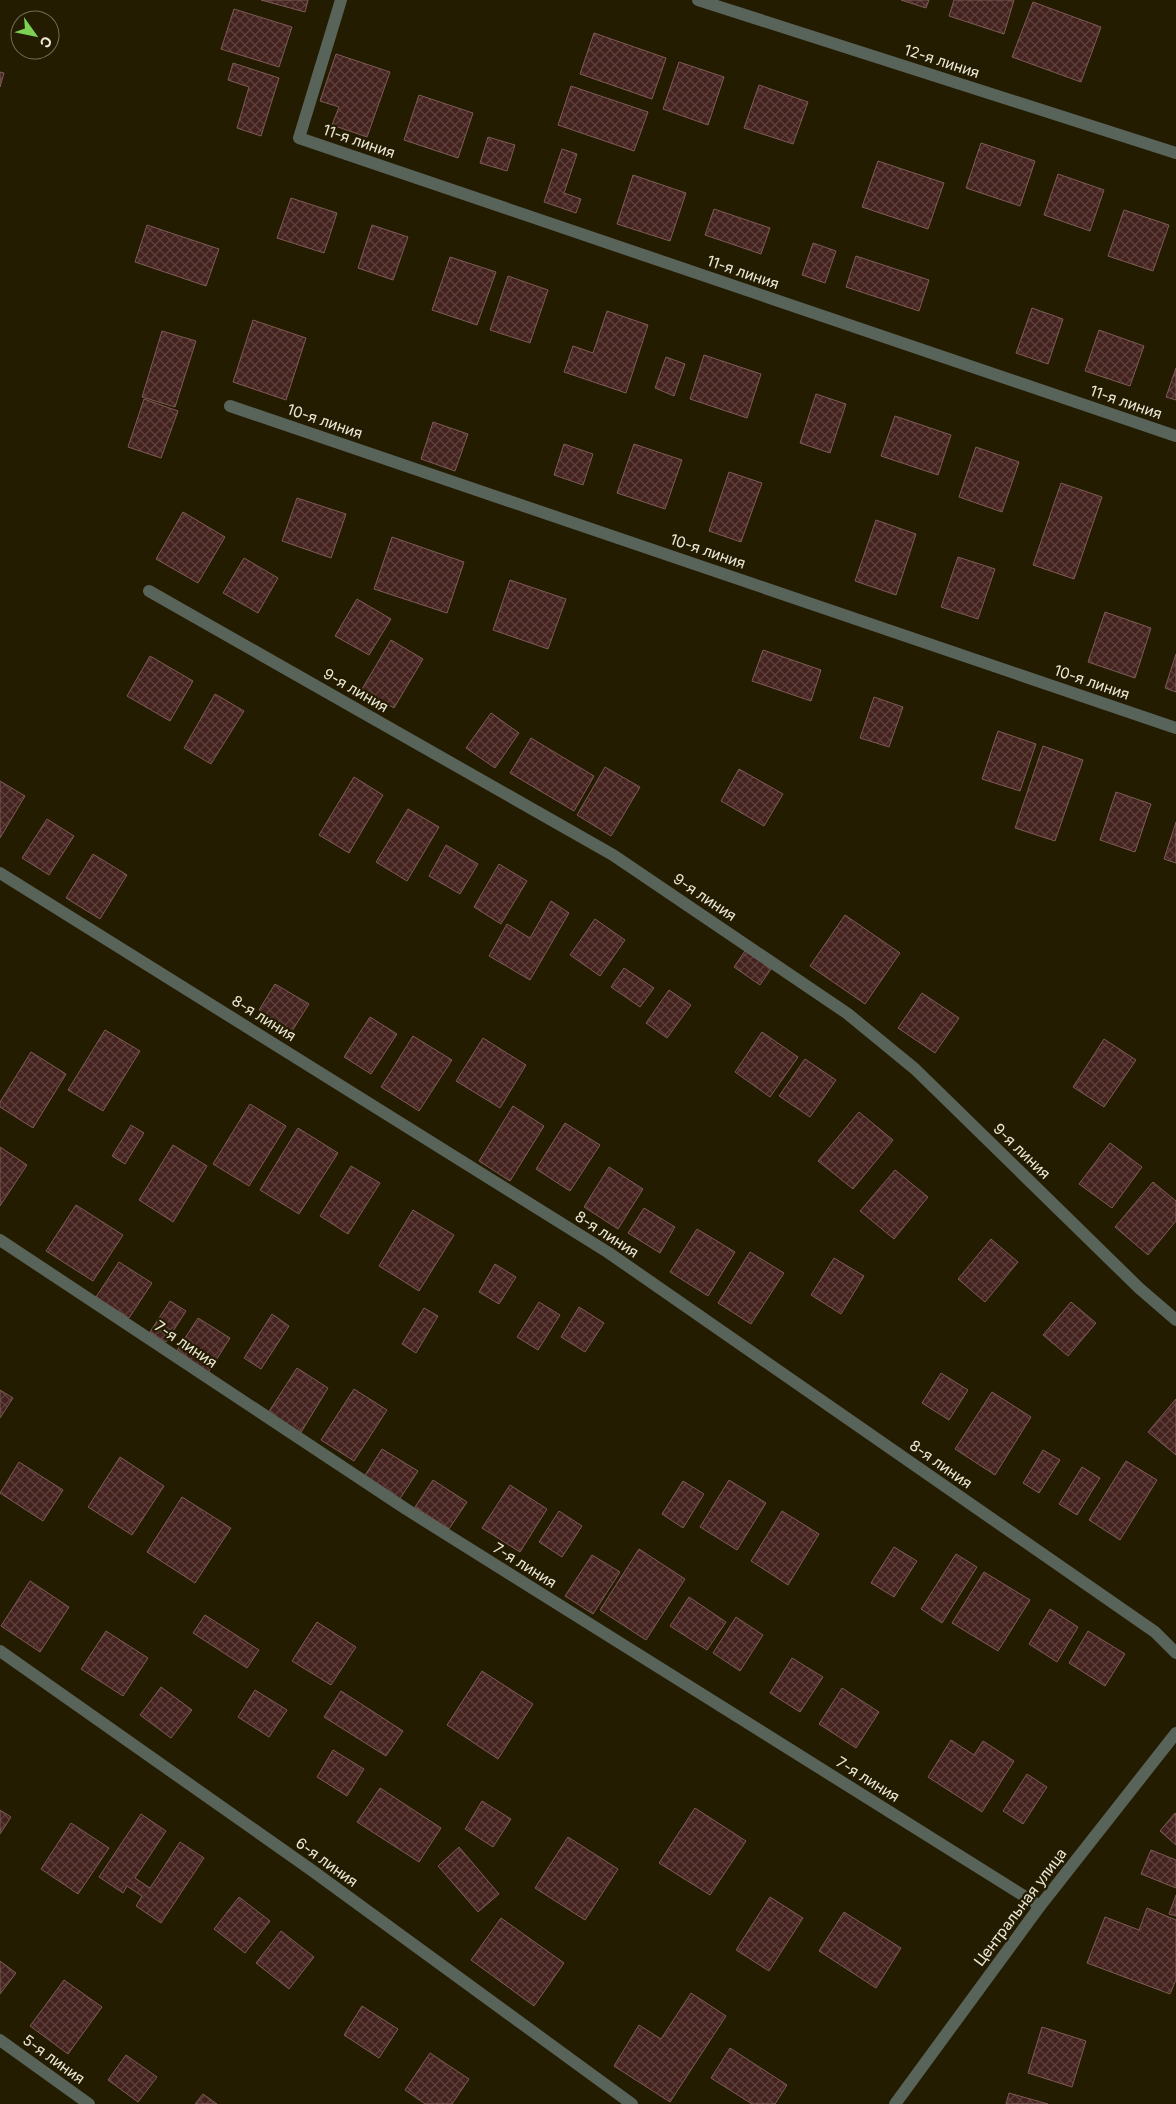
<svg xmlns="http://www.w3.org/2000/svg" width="1176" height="2104" viewBox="0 0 1176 2104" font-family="Inter,sans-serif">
<defs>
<pattern id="building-cross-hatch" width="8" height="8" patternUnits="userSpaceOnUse" patternTransform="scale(1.25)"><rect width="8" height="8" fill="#44221e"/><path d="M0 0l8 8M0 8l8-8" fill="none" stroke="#5f423e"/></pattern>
</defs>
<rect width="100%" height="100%" fill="#241c01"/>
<g fill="url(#building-cross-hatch)" stroke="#7c5a56">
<polygon points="261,0 308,0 305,12"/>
<polygon points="901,0 929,0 926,8"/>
<polygon points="954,0 1014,0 1004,34 949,16"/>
<polygon points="1033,2 1101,27 1081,82 1012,57"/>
<polygon points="234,9 292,27 279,67 221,49"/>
<polygon points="594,33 666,58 652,99 580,74"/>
<polygon points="336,54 390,72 367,137 332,125 339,107 320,101"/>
<polygon points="679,62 724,77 708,125 663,109"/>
<polygon points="233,63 279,78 261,136 237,128 249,87 228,80"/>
<polygon points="0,72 4,73 0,87"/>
<polygon points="759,85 808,102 793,144 744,128"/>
<polygon points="571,86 648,112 634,151 558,125"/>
<polygon points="419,95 473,113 458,158 404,140"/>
<polygon points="488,137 515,145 507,171 480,163"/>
<polygon points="981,143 1035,161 1020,206 966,188"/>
<polygon points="562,149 577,154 564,193 581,199 576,213 544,202"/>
<polygon points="878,161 944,183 928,229 862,207"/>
<polygon points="1058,174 1104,190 1090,231 1044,215"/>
<polygon points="633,175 686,193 670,241 617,224"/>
<polygon points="291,198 337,213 324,253 277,238"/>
<polygon points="714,209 770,228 761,254 705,235"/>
<polygon points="1124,210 1169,225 1153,271 1108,256"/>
<polygon points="147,225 219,249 206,286 135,262"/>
<polygon points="372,225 408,237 393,280 358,268"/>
<polygon points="813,243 836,251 825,283 802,275"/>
<polygon points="856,256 929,280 919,311 846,287"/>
<polygon points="450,257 496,272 477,325 432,310"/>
<polygon points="508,276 548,290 530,343 490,330"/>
<polygon points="1032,308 1063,319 1048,364 1016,353"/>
<polygon points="607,311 648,325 626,393 564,372 573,346 593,353"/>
<polygon points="253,320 306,338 286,400 233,382"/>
<polygon points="1099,330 1144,346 1130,386 1085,371"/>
<polygon points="162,331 196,341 175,407 142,397"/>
<polygon points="704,355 761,374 747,418 690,399"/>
<polygon points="666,357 685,364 674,396 655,388"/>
<polygon points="1176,368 1176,400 1166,397"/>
<polygon points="816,394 846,404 830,453 800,443"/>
<polygon points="144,399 178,411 161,458 128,447"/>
<polygon points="895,416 951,435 938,475 881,456"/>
<polygon points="433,422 468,434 455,471 421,459"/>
<polygon points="564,444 593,454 583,485 554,475"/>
<polygon points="634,444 682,460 665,509 617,493"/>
<polygon points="976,447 1019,462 1002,512 959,497"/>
<polygon points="729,472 762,483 741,542 709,531"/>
<polygon points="1061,483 1102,497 1074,579 1033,565"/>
<polygon points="297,498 346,514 331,558 282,541"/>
<polygon points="183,512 225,537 198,583 156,559"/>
<polygon points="876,520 916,534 896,595 855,581"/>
<polygon points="392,537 464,562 447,613 374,589"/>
<polygon points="958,557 995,569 978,619 941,607"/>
<polygon points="244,558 278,578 258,613 223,593"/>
<polygon points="510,580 566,599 548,649 493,630"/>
<polygon points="357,599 391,619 369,655 335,636"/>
<polygon points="1105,612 1151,628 1135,678 1088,662"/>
<polygon points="391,640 423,659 394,708 362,689"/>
<polygon points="763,650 821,670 811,701 752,681"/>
<polygon points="1176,654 1176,692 1165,688"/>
<polygon points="150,656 193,681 170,721 127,696"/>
<polygon points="215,694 244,711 211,764 184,748"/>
<polygon points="874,697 903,707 889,747 860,738"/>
<polygon points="491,713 519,733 495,768 466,748"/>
<polygon points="998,731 1036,744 1020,791 982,779"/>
<polygon points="531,738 594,776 574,811 510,773"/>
<polygon points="1043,746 1083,760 1055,841 1015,828"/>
<polygon points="605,767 640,787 611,836 577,815"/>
<polygon points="739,769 783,794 764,826 721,801"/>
<polygon points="354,777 383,795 349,853 319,835"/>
<polygon points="0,781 25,796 0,838"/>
<polygon points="1116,792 1151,804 1135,852 1100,840"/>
<polygon points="408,809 439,827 407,881 376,862"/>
<polygon points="47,819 74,836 49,875 22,858"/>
<polygon points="1176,822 1176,863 1164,859"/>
<polygon points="446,845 478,864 460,894 429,876"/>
<polygon points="93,854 127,875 100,919 66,898"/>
<polygon points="499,864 527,881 501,924 474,907"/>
<polygon points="551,901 569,913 530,980 489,956 507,924 530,938"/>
<polygon points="845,915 900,953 865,1004 810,966"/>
<polygon points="595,919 625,940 600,976 570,955"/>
<polygon points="745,951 771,969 760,985 734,967"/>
<polygon points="624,968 654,988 640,1007 611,987"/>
<polygon points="275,984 309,1004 292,1031 259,1010"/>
<polygon points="669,990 691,1005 667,1038 646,1023"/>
<polygon points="922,993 959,1018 935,1053 898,1028"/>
<polygon points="370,1017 397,1034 371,1074 344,1057"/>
<polygon points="105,1030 140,1051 103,1111 68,1090"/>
<polygon points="762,1032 798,1057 770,1097 735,1072"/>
<polygon points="413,1036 452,1060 419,1111 381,1087"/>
<polygon points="483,1038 526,1065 500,1108 456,1081"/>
<polygon points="1104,1039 1136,1060 1104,1107 1073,1087"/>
<polygon points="31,1052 66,1074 33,1128 0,1107 0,1102"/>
<polygon points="805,1059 836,1080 810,1117 779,1096"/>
<polygon points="250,1104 286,1126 249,1186 213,1164"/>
<polygon points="513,1106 544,1126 510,1181 479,1161"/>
<polygon points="859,1112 893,1140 853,1189 818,1161"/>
<polygon points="565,1123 600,1145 570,1191 536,1169"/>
<polygon points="131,1125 144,1133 125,1164 112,1156"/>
<polygon points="298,1128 338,1153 299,1214 260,1190"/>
<polygon points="1110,1143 1142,1167 1112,1208 1079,1184"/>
<polygon points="173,1145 207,1166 173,1222 139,1200"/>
<polygon points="0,1147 27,1165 0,1206"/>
<polygon points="351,1166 380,1183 348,1234 320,1216"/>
<polygon points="609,1167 643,1189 618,1229 584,1207"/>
<polygon points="895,1170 928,1197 894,1239 860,1211"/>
<polygon points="1153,1182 1176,1201 1176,1221 1148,1255 1115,1227"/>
<polygon points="76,1205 123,1235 93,1281 46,1251"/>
<polygon points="644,1208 675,1227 660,1253 628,1233"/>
<polygon points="413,1210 454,1235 419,1291 379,1266"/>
<polygon points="697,1229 735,1252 708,1296 670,1272"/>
<polygon points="991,1239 1018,1262 985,1302 958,1279"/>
<polygon points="750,1252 784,1273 751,1324 718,1303"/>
<polygon points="834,1258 864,1276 841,1314 811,1295"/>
<polygon points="119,1262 152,1283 129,1318 96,1297"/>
<polygon points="495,1264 516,1277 499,1304 479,1292"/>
<polygon points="170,1301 186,1311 166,1342 150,1332"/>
<polygon points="539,1302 560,1315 538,1350 517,1337"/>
<polygon points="1071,1302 1096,1323 1068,1356 1043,1335"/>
<polygon points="579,1307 604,1323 585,1352 561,1337"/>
<polygon points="424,1308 438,1316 416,1353 402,1344"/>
<polygon points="272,1314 289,1326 261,1369 244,1358"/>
<polygon points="198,1318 230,1338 208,1373 176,1352"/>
<polygon points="297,1368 328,1388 300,1434 268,1413"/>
<polygon points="941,1373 968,1390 949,1420 922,1403"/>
<polygon points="354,1389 387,1410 354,1461 321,1440"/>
<polygon points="0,1390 13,1398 0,1418"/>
<polygon points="992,1392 1031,1417 995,1475 955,1449"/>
<polygon points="1176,1399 1176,1455 1148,1432"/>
<polygon points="382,1449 418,1471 399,1500 364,1477"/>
<polygon points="1043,1450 1060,1460 1039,1493 1023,1483"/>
<polygon points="120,1457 164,1486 132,1535 88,1507"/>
<polygon points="1126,1461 1157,1480 1120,1540 1089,1520"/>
<polygon points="19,1462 63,1490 43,1521 0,1493"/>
<polygon points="1082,1467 1100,1478 1077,1515 1059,1504"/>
<polygon points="433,1480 467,1502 449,1529 415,1507"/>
<polygon points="729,1480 766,1503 737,1550 700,1527"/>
<polygon points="683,1481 704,1494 683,1528 662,1514"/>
<polygon points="510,1485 547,1509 520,1552 482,1528"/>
<polygon points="182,1497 231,1528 195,1583 147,1552"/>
<polygon points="559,1511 582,1526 562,1557 539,1542"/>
<polygon points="782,1511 819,1534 788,1585 751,1561"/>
<polygon points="894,1547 917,1561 894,1597 871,1583"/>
<polygon points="639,1549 685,1579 646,1640 600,1610"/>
<polygon points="956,1554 977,1567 942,1623 921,1609"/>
<polygon points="592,1555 620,1572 593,1614 565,1596"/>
<polygon points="984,1572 1030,1600 998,1651 952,1623"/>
<polygon points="30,1581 69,1607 40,1652 1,1626"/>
<polygon points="689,1597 726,1622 707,1650 670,1626"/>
<polygon points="1050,1609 1078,1627 1057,1662 1029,1644"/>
<polygon points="205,1615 259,1650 247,1668 193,1633"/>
<polygon points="736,1617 763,1635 740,1671 713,1653"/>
<polygon points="317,1622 356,1647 331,1685 292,1661"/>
<polygon points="106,1631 148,1658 123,1696 81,1669"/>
<polygon points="1088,1631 1125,1654 1105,1686 1069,1663"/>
<polygon points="792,1658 823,1677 800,1712 770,1693"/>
<polygon points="482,1671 533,1704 498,1759 447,1725"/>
<polygon points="161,1687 192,1710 171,1738 140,1715"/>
<polygon points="842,1688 879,1712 856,1748 819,1724"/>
<polygon points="255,1690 287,1710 269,1737 238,1717"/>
<polygon points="341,1691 403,1731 386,1756 324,1717"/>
<polygon points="951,1740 974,1755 983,1741 1014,1761 982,1812 928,1777"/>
<polygon points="333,1750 364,1769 347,1796 317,1777"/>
<polygon points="1027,1774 1047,1787 1023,1824 1003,1811"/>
<polygon points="380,1788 441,1828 419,1862 357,1822"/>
<polygon points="482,1801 511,1819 493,1847 465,1829"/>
<polygon points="695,1808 746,1841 710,1895 659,1863"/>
<polygon points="0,1810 11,1817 0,1834"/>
<polygon points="1175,1813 1176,1814 1176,1845 1160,1831"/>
<polygon points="141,1814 166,1831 135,1878 150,1888 180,1842 204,1858 161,1923 136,1906 142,1896 127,1886 123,1893 99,1877"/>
<polygon points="71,1823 109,1848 78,1894 41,1869"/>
<polygon points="568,1837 618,1869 585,1920 535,1888"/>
<polygon points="459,1847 499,1894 478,1912 438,1866"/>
<polygon points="1151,1850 1176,1860 1176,1888 1141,1874"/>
<polygon points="1176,1895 1176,1916 1169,1914"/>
<polygon points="239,1897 270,1921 245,1953 214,1929"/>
<polygon points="770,1897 803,1918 769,1971 736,1950"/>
<polygon points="1147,1908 1176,1920 1176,1980 1170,1994 1087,1963 1105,1917 1139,1930"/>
<polygon points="844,1912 901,1948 876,1988 819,1951"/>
<polygon points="501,1918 564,1963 534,2006 471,1960"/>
<polygon points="281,1931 314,1957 289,1989 256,1963"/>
<polygon points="0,1961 16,1973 0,1994"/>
<polygon points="64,1980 102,2007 68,2054 30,2026"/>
<polygon points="691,1993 726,2016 670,2102 614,2066 639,2025 661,2039"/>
<polygon points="362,2006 398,2029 379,2058 344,2035"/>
<polygon points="1042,2027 1086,2041 1072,2087 1028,2073"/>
<polygon points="730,2048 787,2085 775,2104 752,2104 711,2078"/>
<polygon points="430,2053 469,2079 452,2104 425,2104 405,2090"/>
<polygon points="126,2055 157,2077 138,2102 108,2080"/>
<polygon points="1009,2093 1048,2104 1006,2104"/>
<polygon points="203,2094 217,2104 195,2104"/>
</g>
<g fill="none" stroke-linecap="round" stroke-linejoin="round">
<g stroke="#586359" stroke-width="12">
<polyline points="341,0 299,138 1176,436"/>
<polyline points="698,0 1176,153"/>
<polyline points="230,406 1176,728"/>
<polyline points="149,591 613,855 848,1014 915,1069 1139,1288 1176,1320"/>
<polyline points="0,873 609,1253 1155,1632 1176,1653"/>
<polyline points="0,1240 406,1509 1040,1906"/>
<polyline points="0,1651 310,1869 632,2104"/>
<polyline points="0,2040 89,2104"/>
<polyline points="895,2104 1040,1906 1176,1733"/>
</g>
</g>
<g text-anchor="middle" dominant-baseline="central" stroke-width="4.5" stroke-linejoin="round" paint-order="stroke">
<g font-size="15" fill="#ece8d7" stroke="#241c01">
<text transform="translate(942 61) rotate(18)">12-я линия</text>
<text transform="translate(359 141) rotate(19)">11-я линия</text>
<text transform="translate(743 272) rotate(19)">11-я линия</text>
<text transform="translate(1126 402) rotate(19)">11-я линия</text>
<text transform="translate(325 421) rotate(19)">10-я линия</text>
<text transform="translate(708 551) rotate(19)">10-я линия</text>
<text transform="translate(1092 682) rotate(19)">10-я линия</text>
<text transform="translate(356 690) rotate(30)">9-я линия</text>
<text transform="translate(705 897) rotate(34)">9-я линия</text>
<text transform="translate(264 1018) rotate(32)">8-я линия</text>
<text transform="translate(1022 1151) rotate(44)">9-я линия</text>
<text transform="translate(607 1234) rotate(33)">8-я линия</text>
<text transform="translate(186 1344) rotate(34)">7-я линия</text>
<text transform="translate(941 1464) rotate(35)">8-я линия</text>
<text transform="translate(525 1565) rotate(32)">7-я линия</text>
<text transform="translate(868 1779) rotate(32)">7-я линия</text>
<text transform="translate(327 1862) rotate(36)">6-я линия</text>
<text transform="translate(1020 1907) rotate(-53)">Центральная улица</text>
<text transform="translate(54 2059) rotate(36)">5-я линия</text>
</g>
</g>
<g transform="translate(35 35) rotate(123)"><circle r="24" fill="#241c01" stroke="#746e57"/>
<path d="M0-4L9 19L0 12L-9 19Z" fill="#7cd155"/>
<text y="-8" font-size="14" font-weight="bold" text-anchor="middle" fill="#ece8d7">С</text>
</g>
</svg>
